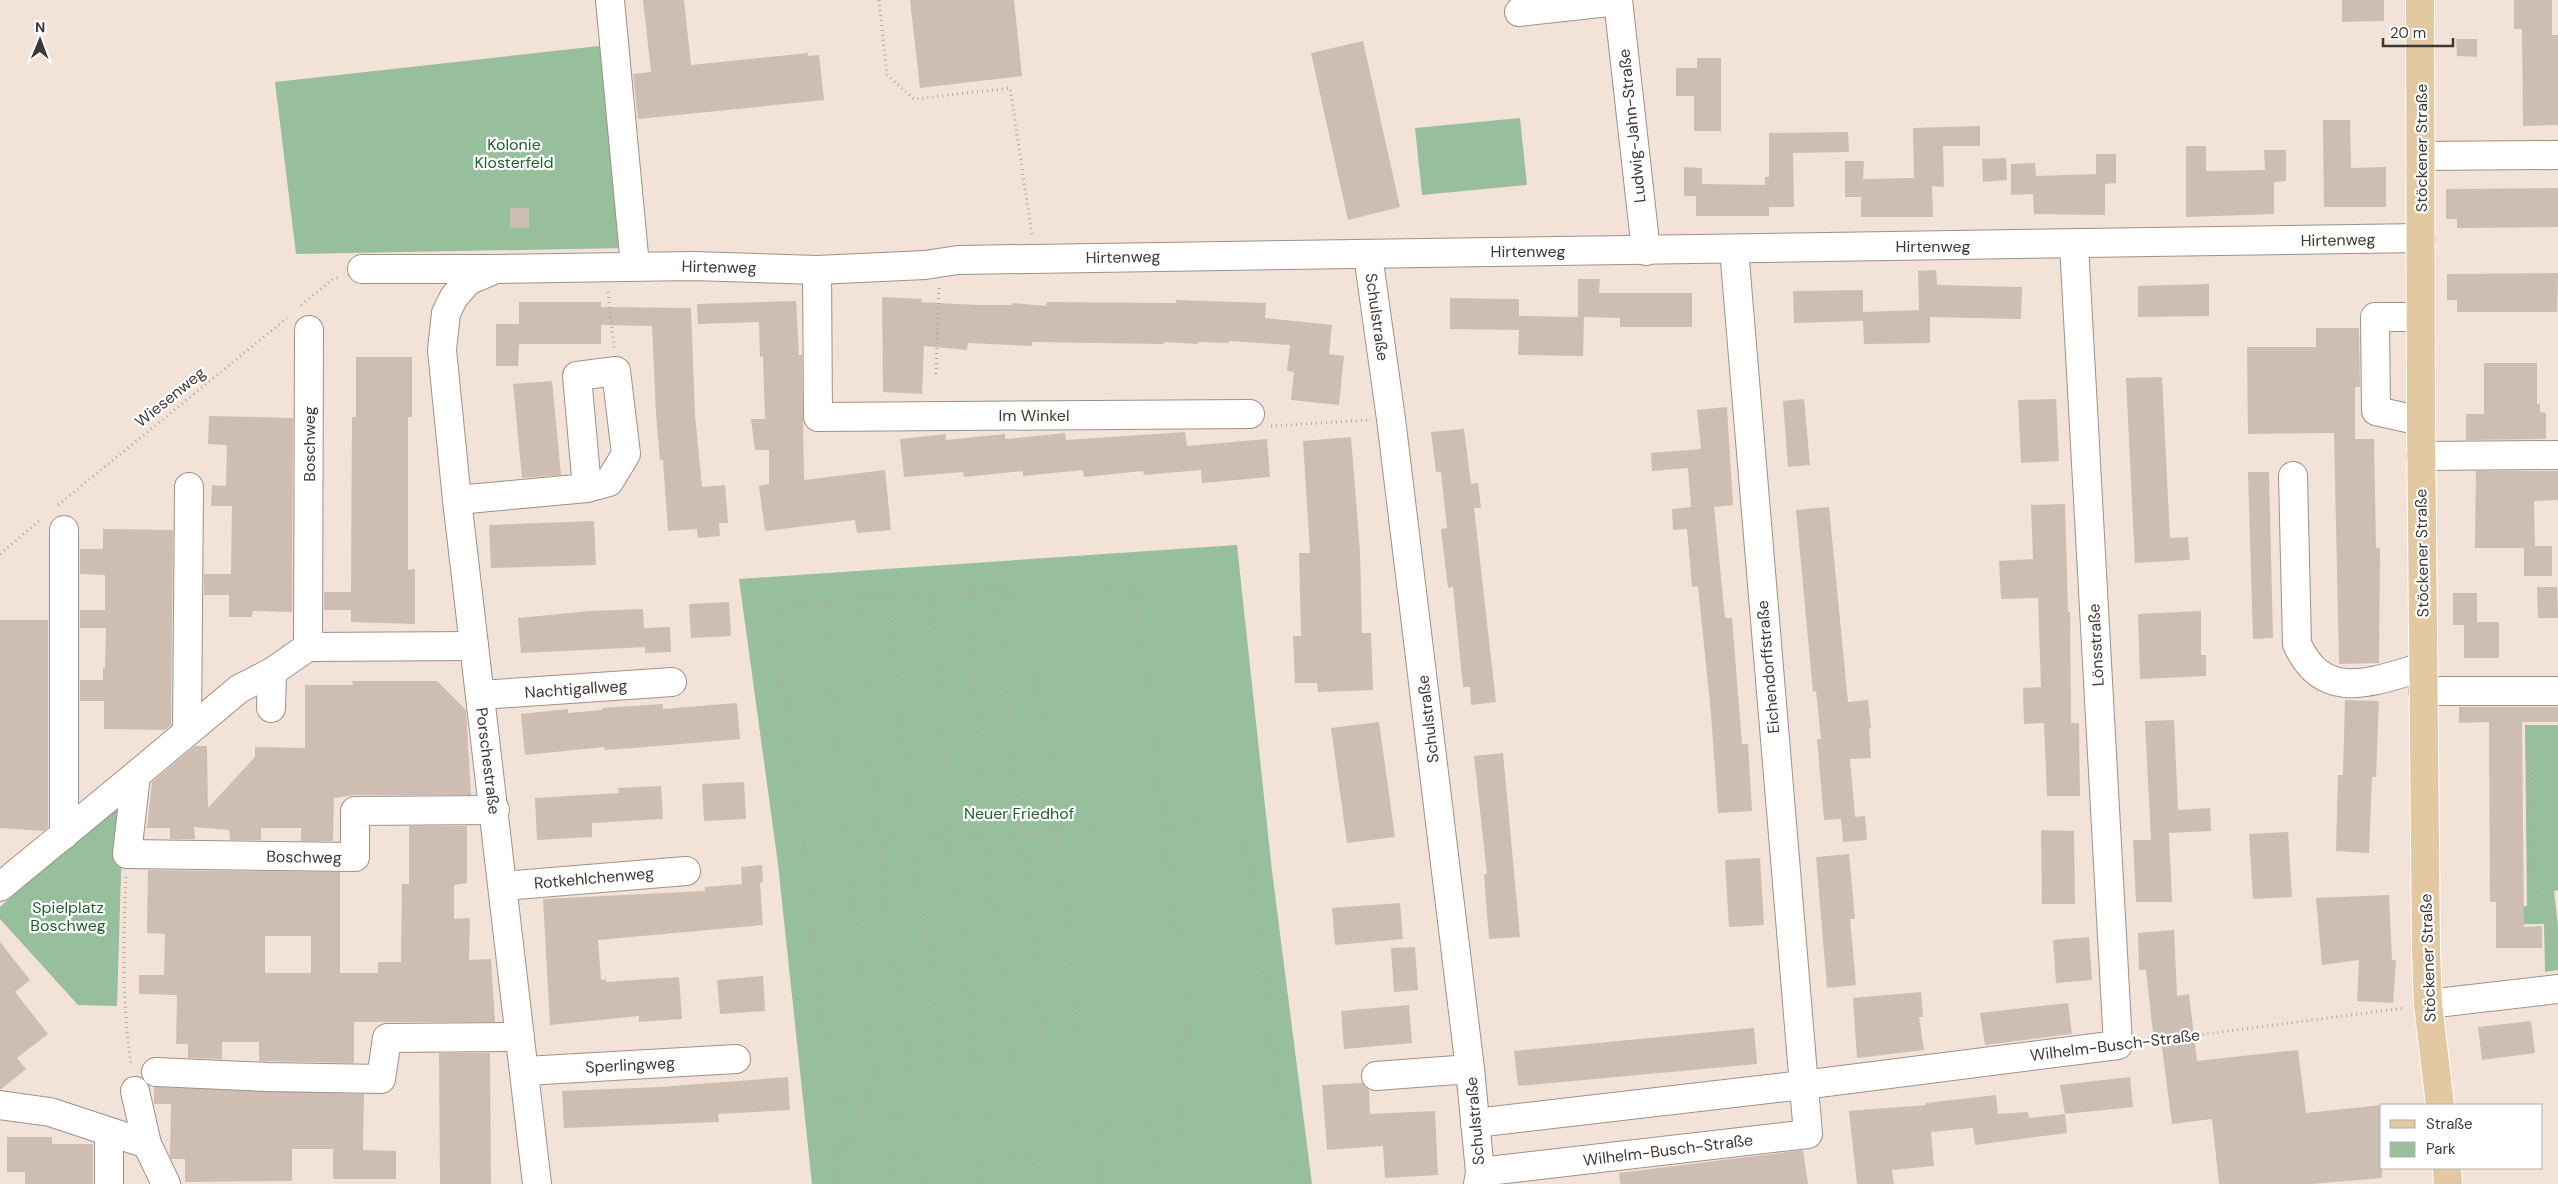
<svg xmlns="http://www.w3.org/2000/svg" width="2558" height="1184" viewBox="0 0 2558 1184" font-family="'DM Sans',sans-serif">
<rect width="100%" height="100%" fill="#f3e2d8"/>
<g fill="#97bf9b">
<polygon points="608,45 626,248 296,254 275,82"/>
<polygon points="1520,118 1527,185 1422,195 1415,128"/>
<polygon points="1237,545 1272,871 1312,1184 812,1184 778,864 739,579"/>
<polygon points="2525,725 2558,725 2558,890 2554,891 2558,926 2558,970 2545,972 2544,924 2496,924 2496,906 2527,906"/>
<polygon points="127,794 121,873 117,1006 78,1005 0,919 0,907"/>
</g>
<g fill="#cebdb3" fill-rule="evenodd">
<polygon points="643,0 684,0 691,65 808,53 808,56 819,55 824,100 638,119 633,74 651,72"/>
<polygon points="910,0 1014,0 1022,76 920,88"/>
<polygon points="2342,0 2384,0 2384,21 2342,22"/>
<polygon points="2514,0 2552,0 2552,35 2558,35 2558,125 2523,126 2522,29 2514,29"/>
<polygon points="2456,39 2477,39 2477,57 2457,56"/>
<polygon points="1363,41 1400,207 1348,220 1311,53"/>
<polygon points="1697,58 1721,58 1721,131 1694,131 1694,96 1676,96 1676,68 1697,68"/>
<polygon points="2323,120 2350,120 2351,168 2386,167 2386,207 2324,207"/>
<polygon points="1980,126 1980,146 1943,146 1944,187 1932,186 1933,217 1861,217 1861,197 1845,197 1845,161 1864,161 1863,179 1914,178 1913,128"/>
<polygon points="1848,132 1849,152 1793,153 1794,207 1769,207 1769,216 1696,216 1696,196 1684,196 1684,167 1702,168 1702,184 1765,185 1765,177 1769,177 1769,133"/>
<polygon points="2186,146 2206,146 2206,171 2265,170 2264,150 2286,150 2286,181 2274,182 2274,214 2186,217"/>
<polygon points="2096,154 2116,154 2116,183 2105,184 2105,215 2034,214 2033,194 2011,195 2011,164 2035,163 2036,176 2096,174"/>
<polygon points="2006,158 2007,180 1983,182 1982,159"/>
<polygon points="2558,188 2558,227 2457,228 2457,219 2446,219 2446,189"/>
<rect x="510" y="208" width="19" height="20"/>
<polygon points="1936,270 1937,285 2022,287 2021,319 1930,317 1930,343 1864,344 1863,321 1794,323 1793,291 1863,290 1863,312 1919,310 1918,271"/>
<polygon points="2558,273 2557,312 2457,312 2457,300 2447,300 2447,274"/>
<polygon points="1578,279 1600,279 1599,293 1692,293 1692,327 1620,327 1620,318 1584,317 1583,356 1518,355 1519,330 1450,329 1450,298 1519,299 1519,316 1578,317"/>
<polygon points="2209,284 2209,316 2138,317 2138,286"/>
<polygon points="882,297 922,299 921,302 977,305 1012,305 1012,303 1046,306 1047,302 1176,303 1176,300 1266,303 1265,318 1332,325 1329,354 1344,356 1339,405 1291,400 1294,372 1287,371 1290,345 1229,341 1229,343 1198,342 1198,344 1165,342 1164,344 1032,342 1032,346 968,343 967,350 924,346 922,394 883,392"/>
<polygon points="796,301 799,355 802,355 804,480 885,470 891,530 857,533 855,520 765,531 759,486 769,484 769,450 755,450 751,419 765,419 763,356 760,357 759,322 698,324 697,304"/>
<polygon points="519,302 601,302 601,307 691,308 695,415 702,487 725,485 728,523 719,523 720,536 698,538 697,529 668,531 663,460 660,460 656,414 652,326 601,325 601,344 519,344 518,366 496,366 496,324 519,324"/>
<polygon points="2316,328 2359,328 2360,387 2355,387 2355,439 2374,439 2376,548 2380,548 2379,663 2339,664 2334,433 2248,434 2247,347 2316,347"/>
<polygon points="356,357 412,357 412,417 408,417 408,570 415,569 415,624 351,622 351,610 324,610 324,592 351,592 352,417 356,417"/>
<polygon points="2484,363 2537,363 2537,404 2540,404 2540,412 2546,413 2546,439 2466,440 2466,414 2484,414"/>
<polygon points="2162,377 2170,538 2188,537 2190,560 2135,563 2126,378"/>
<polygon points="552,381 561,475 522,478 513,384"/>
<polygon points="1804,399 1810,465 1788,467 1783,401"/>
<polygon points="2056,399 2059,461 2021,463 2018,400"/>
<polygon points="1727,407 1733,505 1714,507 1725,618 1732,618 1742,744 1748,744 1752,811 1718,813 1711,714 1698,586 1692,587 1687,529 1673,530 1672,509 1691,507 1688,468 1652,471 1651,453 1701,449 1697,410"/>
<polygon points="209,416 293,418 292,612 253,611 252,617 229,617 229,595 204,595 204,574 231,574 232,506 211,506 212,485 226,486 227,445 208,444"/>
<polygon points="1464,429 1471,484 1478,483 1481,508 1474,508 1496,702 1471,705 1470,687 1463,687 1453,587 1448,588 1441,529 1447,528 1441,472 1436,472 1431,432"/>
<polygon points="1185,432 1187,446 1267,439 1270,477 1202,483 1201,470 1144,475 1143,471 1084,477 1083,470 1023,476 1023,471 964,477 963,472 904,477 900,439 946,434 946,440 1005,434 1005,439 1065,433 1066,440"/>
<polygon points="1351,437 1360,552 1362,633 1371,633 1373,690 1318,692 1317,683 1295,683 1293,636 1301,636 1299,553 1310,553 1303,441"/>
<polygon points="2476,471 2558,471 2558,500 2534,501 2535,546 2552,546 2552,576 2524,576 2524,548 2475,548"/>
<polygon points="2248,472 2269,472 2273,638 2253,639"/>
<polygon points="2065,504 2068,612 2070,612 2071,723 2079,723 2080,796 2047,796 2044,723 2024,724 2023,688 2041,687 2038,598 2001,599 1999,561 2033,559 2031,505"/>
<polygon points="1829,507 1848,702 1868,700 1871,728 1869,728 1871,758 1850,759 1855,817 1865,816 1867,840 1843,842 1841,819 1824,820 1817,739 1821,739 1816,691 1813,692 1796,510"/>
<polygon points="594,521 596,565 491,568 489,525"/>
<polygon points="103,529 173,530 171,725 165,730 104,729 104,701 80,701 80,680 103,680 103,668 105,668 106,628 80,628 80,610 105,610 105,575 80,574 80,549 103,549"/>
<polygon points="2537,587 2557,587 2558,618 2538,618"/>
<polygon points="2453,593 2477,593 2477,622 2499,622 2499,658 2464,658 2464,625 2453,625"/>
<polygon points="729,602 731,636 691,638 689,604"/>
<polygon points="643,609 644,628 670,627 671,652 645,653 645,647 521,653 518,618 590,611"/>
<polygon points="2201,611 2201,655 2206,655 2206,676 2140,679 2138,614"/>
<polygon points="0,620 48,620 48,827 44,831 0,828"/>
<polygon points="352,681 437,681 466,710 471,795 355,795 334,798 333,841 301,841 301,828 261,828 261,840 230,840 229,830 194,827 195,839 170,839 170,828 147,828 152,782 195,746 207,746 208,808 255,757 255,747 305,748 305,685 353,685"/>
<polygon points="2345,700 2379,701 2376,777 2372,777 2369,853 2336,851 2338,775 2343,775"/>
<polygon points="737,703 740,739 633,748 605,750 604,747 525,755 521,714 568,709 568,713 602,710 602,708 663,704 663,709"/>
<polygon points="2459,707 2558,707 2558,722 2522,722 2524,927 2542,926 2542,948 2496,948 2496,902 2490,902 2489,722 2459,723"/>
<polygon points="2174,720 2178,810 2210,808 2211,831 2169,833 2172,902 2136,902 2133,840 2151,840 2145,721"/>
<polygon points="1379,722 1395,837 1347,843 1331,728"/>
<polygon points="1503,753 1520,937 1489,939 1484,874 1487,874 1474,756"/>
<polygon points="744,782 746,819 704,821 702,784"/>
<polygon points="661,786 663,819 592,823 592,837 537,840 535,798 619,793 618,788"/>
<path d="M409 826H467V883L454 885V919L470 918 469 960 491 959 495 1022H354V1063L259 1061V1042H222V1059L188 1058V1044H176L177 995 139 994V975H164L165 934 147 933 148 870 340 872V973H378V962H401L402 884H409ZM265 936H311V973H265Z"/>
<polygon points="2041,830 2074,831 2075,904 2042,904"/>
<polygon points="2288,832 2292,897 2253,899 2249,834"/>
<polygon points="1849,854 1855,919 1850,919 1856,985 1827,988 1816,857"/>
<polygon points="1760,858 1764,925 1729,927 1725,860"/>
<polygon points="762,865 763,882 760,883 763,925 598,940 601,980 606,979 606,982 679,977 682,1019 639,1022 639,1016 550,1025 543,899 705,891 705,887 742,884 741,867"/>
<polygon points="2389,895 2392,960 2396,960 2393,1003 2357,1001 2359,960 2322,965 2316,898"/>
<polygon points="1400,903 1403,939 1335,945 1332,908"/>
<polygon points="2174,930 2177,996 2189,994 2197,1061 2298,1050 2306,1113 2382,1105 2382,1178 2311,1184 2219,1184 2212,1119 2172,1124 2160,1033 2153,1033 2146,970 2139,970 2138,933"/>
<polygon points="2089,937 2092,980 2056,983 2053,940"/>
<polygon points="0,942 30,980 15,992 48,1034 17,1058 26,1069 0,1090"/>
<polygon points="1415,947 1418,990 1394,992 1391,948"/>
<polygon points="763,976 765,1011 720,1014 717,980"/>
<polygon points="1921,992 1923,1017 1919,1017 1924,1050 1857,1058 1853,998"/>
<polygon points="2068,1003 2072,1034 1985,1045 1980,1013"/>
<polygon points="1409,1005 1412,1043 1344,1049 1341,1011"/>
<polygon points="2531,1021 2535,1053 2482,1060 2478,1027"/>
<polygon points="1754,1028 1757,1064 1518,1086 1514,1051"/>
<polygon points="439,1053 490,1053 491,1184 440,1184"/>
<polygon points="788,1077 790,1110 718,1114 719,1122 564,1128 562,1091 660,1087"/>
<polygon points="2130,1077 2133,1107 2065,1114 2060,1085"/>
<polygon points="1362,1083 1369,1090 1370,1114 1435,1111 1438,1175 1385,1178 1383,1146 1327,1150 1322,1085"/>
<polygon points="154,1087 364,1094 363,1150 396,1151 396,1179 333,1179 333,1149 292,1149 292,1181 185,1182 185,1159 171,1159 170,1157 171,1104 154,1104"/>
<polygon points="1996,1095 1998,1114 2028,1112 2029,1118 2065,1114 2067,1133 1975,1145 1973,1128 1931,1132 1934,1166 1892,1170 1894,1184 1857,1184 1849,1111 1926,1105 1926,1103"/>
<polygon points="7,1137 52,1137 52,1144 93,1144 93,1184 25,1184 25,1172 7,1172"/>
<polygon points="1803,1150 1808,1184 1620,1184 1619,1173"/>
</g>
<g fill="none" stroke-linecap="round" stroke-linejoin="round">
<g stroke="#a09086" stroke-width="30">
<g id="minor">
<polyline points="610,0 635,266"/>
<polyline points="1618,0 1646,251"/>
<polyline points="1519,12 1618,1"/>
<polyline points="2421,156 2558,155"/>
<polyline points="1368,255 1391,419 1470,1069 1480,1172 1478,1184"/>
<polyline points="362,269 490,269"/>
<polyline points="817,270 818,417 1250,414"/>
<polyline points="2420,317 2375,317 2376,411 2421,421"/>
<polyline points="2421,456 2558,455"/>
<path d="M2293 476 2297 644C2324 704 2374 681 2423 667"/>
<polyline points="457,500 587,488 609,482 626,454 616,371 577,376 587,488"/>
<polyline points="308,647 309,330"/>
<polyline points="272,672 239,689 136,775 127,854 355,857 355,811 495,810"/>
<polyline points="2423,691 2558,691"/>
<polyline points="480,695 672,682"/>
<polyline points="271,708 272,672 308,647 474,646"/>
<polyline points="187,731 189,487"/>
<polyline points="64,835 64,530"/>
<polyline points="503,886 686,871"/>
<polyline points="0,887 136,775"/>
<polyline points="2428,1004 2558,989"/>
<polyline points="525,1071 736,1059"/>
<polyline points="156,1072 268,1077 381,1079 387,1038 520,1037"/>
<polyline points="1376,1076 1470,1069"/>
<polyline points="135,1091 147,1144 166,1184"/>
<polyline points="0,1105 50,1112 147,1144"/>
<polyline points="1475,1123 1803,1085 2118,1045 2074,245"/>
<polyline points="109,1132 109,1184"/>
<polyline points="1480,1172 1808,1134 1734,249"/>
<polyline points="537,1184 457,500 442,350 446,313 454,297 468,281 496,269 693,266 817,270 925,265 958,260 2421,238"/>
</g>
</g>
<g stroke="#fff" stroke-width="30">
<g id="major">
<polyline points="2420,0 2421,421 2426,949 2428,1004 2440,1105"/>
<polyline points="2447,1168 2448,1184"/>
</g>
</g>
<g stroke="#b5a79f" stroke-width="3" stroke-dasharray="1 4" stroke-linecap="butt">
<polyline points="879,0 887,75 914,99 1010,88 1032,235"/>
<polyline points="608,292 614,348"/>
<polyline points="301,305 333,279 340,277"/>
<polyline points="936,374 939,287"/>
<polyline points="1271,426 1368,420"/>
<polyline points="58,505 287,318"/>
<polyline points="0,554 41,519"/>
<polyline points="889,591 914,839 943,1068"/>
<polyline points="1026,591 1058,832 1080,1055"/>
<polyline points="967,592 985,836 1011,1061"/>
<polyline points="996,592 1045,1058"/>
<polyline points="932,593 950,837 977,1065"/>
<polyline points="856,595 879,841 909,1072"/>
<polyline points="823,605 874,1076 855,1132 834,1154 834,1184"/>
<polyline points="2525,755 2532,755 2534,888 2549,902 2548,967"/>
<polyline points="804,845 1243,822 1291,1184"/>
<path d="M126 877C123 944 122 999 131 1066"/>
<polyline points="2143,1042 2405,1008"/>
<polyline points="1097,1123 1103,1184"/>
<polyline points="917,1146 922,1184"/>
<polyline points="1010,1151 1014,1184"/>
<polyline points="890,1152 894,1184"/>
<polyline points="949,1153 953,1184"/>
<polyline points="979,1154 982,1184"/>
<polyline points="1032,1154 1036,1184"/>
<polyline points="1157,1184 1152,1122 1097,1123 863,1110 831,1094 804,845 774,614 790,606 823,605 856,595 889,591 932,593 1135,590 1185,995 1183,1131 1188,1184"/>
</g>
<use href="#minor" stroke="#fff" stroke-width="28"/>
<use href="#major" stroke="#e2c9a1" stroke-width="28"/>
</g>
<g text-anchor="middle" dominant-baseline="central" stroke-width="4.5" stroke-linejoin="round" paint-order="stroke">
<g font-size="16" fill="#3f3834" stroke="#fff">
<text transform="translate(1632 126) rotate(-96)">Ludwig-Jahn-Straße</text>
<text transform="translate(2421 148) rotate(-90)">Stöckener Straße</text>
<text transform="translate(2338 240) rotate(-1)">Hirtenweg</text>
<text x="1933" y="246">Hirtenweg</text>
<text x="1528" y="251">Hirtenweg</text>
<text transform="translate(1123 257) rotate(-1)">Hirtenweg</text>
<text transform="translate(719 267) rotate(1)">Hirtenweg</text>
<text transform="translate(1377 317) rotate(82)">Schulstraße</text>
<text transform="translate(170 397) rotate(-39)">Wiesenweg</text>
<text x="1034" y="415">Im Winkel</text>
<text transform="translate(309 444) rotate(-90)">Boschweg</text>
<text transform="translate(2422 553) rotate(-91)">Stöckener Straße</text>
<text transform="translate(2096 645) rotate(-93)">Lönsstraße</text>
<text transform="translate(1768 667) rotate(-95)">Eichendorffstraße</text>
<text transform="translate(576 689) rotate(-4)">Nachtigallweg</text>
<text transform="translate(1428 719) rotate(-97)">Schulstraße</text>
<text transform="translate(488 761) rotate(83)">Porschestraße</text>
<text transform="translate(304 857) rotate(1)">Boschweg</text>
<text transform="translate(594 878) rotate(-5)">Rotkehlchenweg</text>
<text transform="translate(2428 958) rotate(-92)">Stöckener Straße</text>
<text transform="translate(2115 1045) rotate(-7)">Wilhelm-Busch-Straße</text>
<text transform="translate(630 1065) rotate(-3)">Sperlingweg</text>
<text transform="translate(1475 1121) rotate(-95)">Schulstraße</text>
<text transform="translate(1668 1150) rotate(-7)">Wilhelm-Busch-Straße</text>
</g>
<g font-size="16" fill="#1d602d" stroke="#fff">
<text x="514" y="144">Kolonie<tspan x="514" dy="18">Klosterfeld</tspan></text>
<text x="1019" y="813">Neuer Friedhof</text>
<text x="68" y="907">Spielplatz<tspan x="68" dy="18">Boschweg</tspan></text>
</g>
</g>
<rect x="2380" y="1104" width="162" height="65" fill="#ffffff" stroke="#b2afae"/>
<rect x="2390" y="1120" width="25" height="8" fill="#e2c9a1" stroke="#b2afae"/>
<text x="2426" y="1129" font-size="15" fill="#3f3834">Straße</text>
<rect x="2390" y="1142" width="25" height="15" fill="#97bf9b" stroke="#b2afae"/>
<text x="2426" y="1154" font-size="15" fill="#3f3834">Park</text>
<g transform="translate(40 40) rotate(1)" stroke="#ffffff" stroke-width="4" paint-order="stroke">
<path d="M0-4L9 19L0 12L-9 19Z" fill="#3f3834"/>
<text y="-8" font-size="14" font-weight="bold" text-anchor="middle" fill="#3f3834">N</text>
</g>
<path d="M2383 38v8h70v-8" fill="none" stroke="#3f3834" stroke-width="2.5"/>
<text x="2390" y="38" font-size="15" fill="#3f3834" stroke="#ffffff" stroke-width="4" paint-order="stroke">20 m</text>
</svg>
